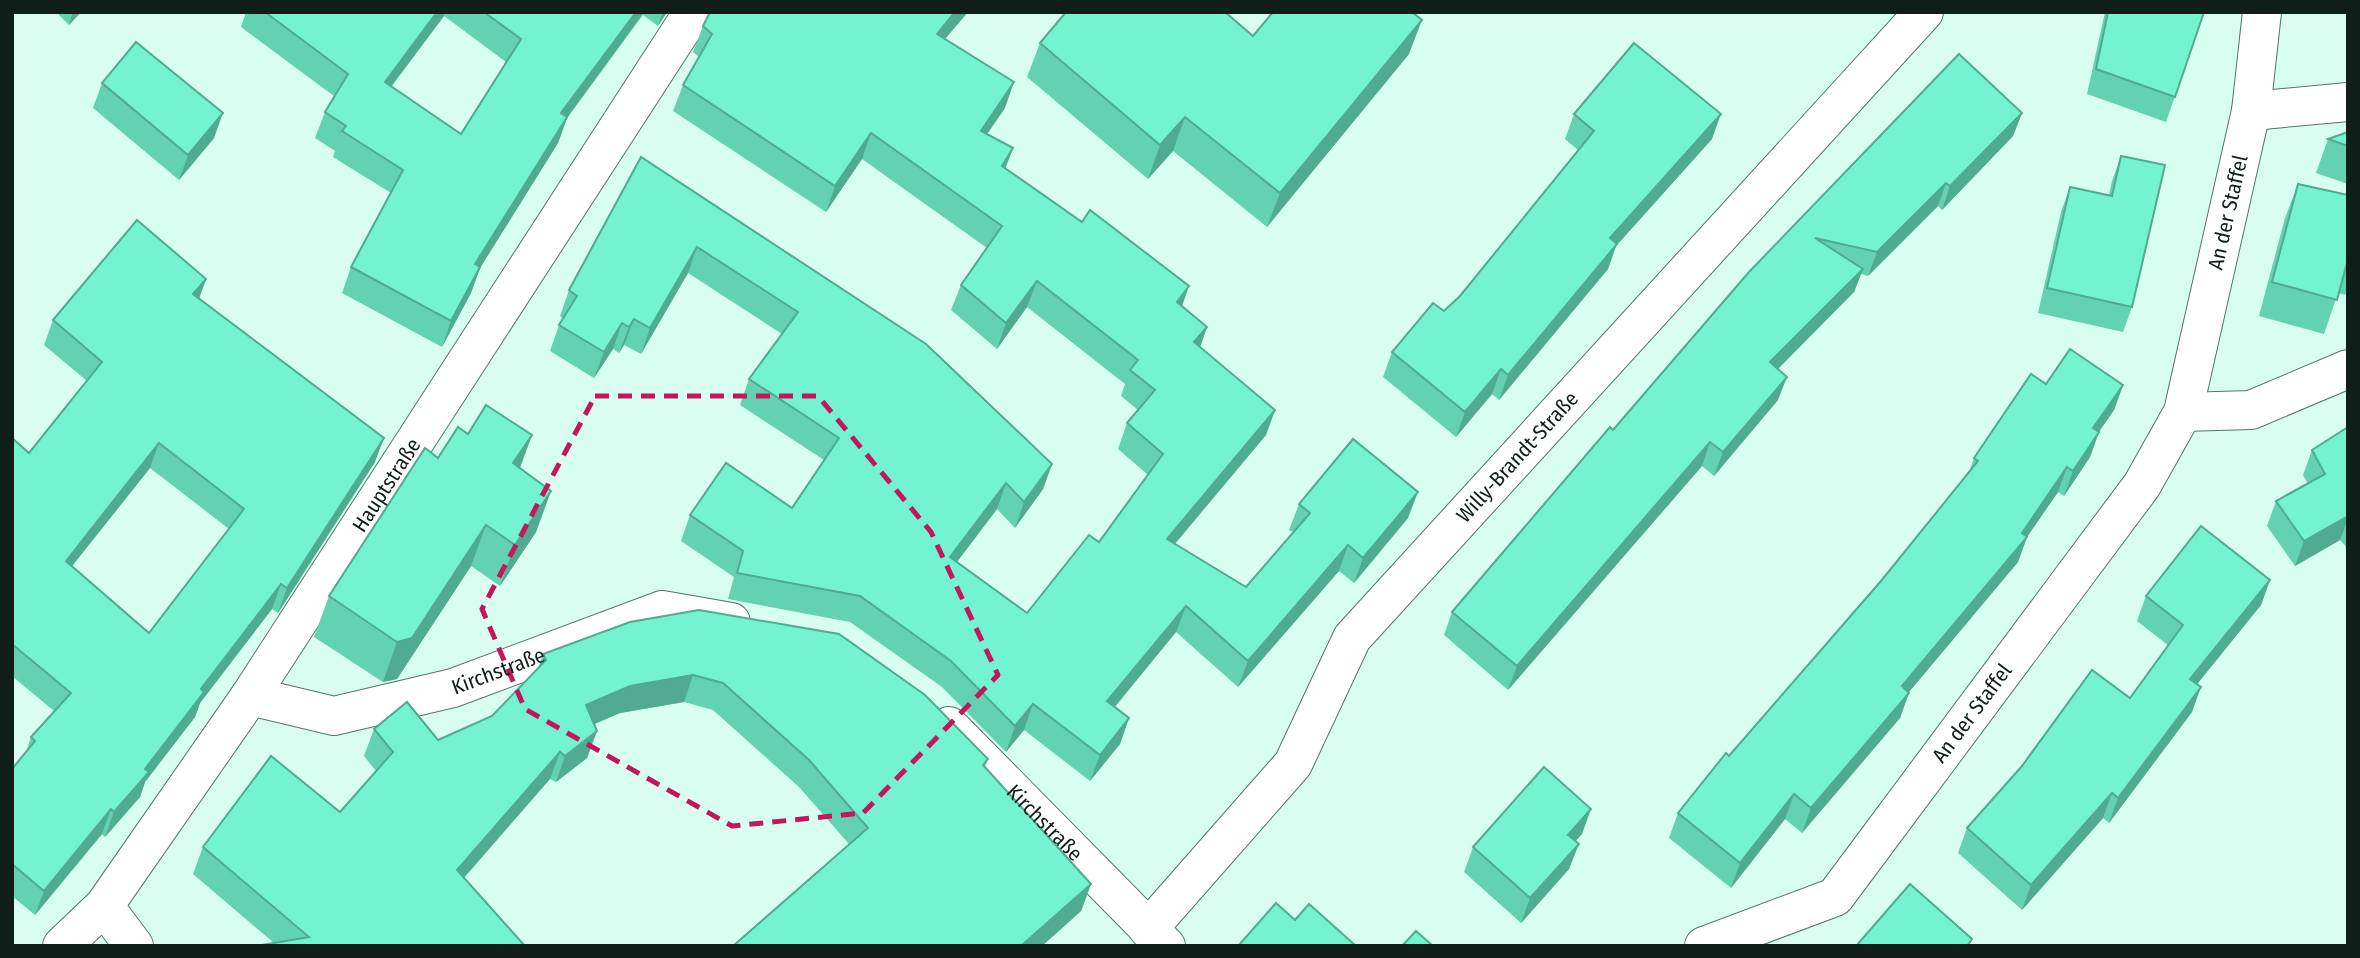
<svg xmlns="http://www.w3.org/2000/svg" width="2360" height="958" viewBox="0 0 2360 958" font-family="'Fira Sans Condensed',sans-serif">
<rect width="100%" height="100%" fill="#d8fef1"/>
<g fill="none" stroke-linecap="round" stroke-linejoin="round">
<g stroke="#537569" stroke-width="40">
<g id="street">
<polyline points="2251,111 2348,102"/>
<polyline points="2183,412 2251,410 2348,369"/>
<path id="s1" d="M250 696 334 716 453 688 662 610 731 622"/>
<path id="s2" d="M949 726 1166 946"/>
<polyline points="104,906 134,946"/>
<path id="s3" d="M1148 929 1293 764 1352 638 1924 12"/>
<path id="s4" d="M62 946 104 906 250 696 693 12"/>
<path id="s5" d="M1704 946 1835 897 2142 485 2183 412 2251 111 2262 12"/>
</g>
</g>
<use href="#street" stroke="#fff" stroke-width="38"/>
</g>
<g fill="#63d2b1" fill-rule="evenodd">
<polygon points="56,12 81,12 69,25"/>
<path d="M246 12H667L658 26 643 15 567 118 558 143 480 268 471 293 442 347 342 293 351 267 391 193 333 157 335 151 315 138 325 112 334 96 241 27ZM444 16 506 62 461 134 391 87Z"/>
<polygon points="710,12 968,12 945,39 1005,108 987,134 1013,148 1005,169 1182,306 1207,327 1200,347 1275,410 1266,435 1175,544 1246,587 1293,532 1289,530 1299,504 1408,518 1354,583 1339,571 1238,687 1176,632 1115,707 1129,718 1120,744 1090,781 1024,730 1006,752 942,687 850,622 728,599 734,577 681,541 690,515 792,508 824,460 740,405 749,379 782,334 688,273 641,354 624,345 619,353 613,349 594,378 550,351 559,325 563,319 560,316 569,290 641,157 1052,464 1043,489 1015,528 997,509 957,562 1027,613 1099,542 1148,475 1118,449 1127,423 1138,410 1121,396 1125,384 1027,307 997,349 951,310 961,285 987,248 862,159 826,212 673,111 683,85 699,57 693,52 703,26"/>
<polygon points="2105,12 2204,12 2166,122 2087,94"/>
<polygon points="1253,36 1409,54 1267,227 1173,151 1148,179 1027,77 1040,43"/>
<polygon points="102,83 214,138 179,180 93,108"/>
<polygon points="2022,113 2013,136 1942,210 1938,206 1868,276 1861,274 1854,292 1778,369 1778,400 1714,476 1702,466 1508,690 1444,635 1452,612 1613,430 1749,272"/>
<polygon points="1574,114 1712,139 1616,246 1608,269 1499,400 1492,394 1456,437 1383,377 1392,352 1444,311 1460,296 1578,150 1565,139"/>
<polygon points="2348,132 2348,184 2316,173 2328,139"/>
<polygon points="2121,156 2132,307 2123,332 2038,313 2061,212 2070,187 2109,195 2112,181"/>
<polygon points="2298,184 2348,195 2348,288 2345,295 2338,293 2324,334 2259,316 2285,218"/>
<path d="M206 279 199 299 375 462 278 613 272 609 200 703 195 717 145 782 140 797 105 837 102 834 35 915 12 896V769L26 752 31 737 54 711 12 676V438L29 453 87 381 44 345 53 320ZM150 468 229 529 149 633 72 566Z"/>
<polygon points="2123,385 2114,410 2099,432 2090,457 2064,496 2058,492 2027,537 2018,562 1909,692 1900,718 1802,833 1785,819 1731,888 1669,838 1678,813 1881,581 1969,472 1974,458"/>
<polygon points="2348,427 2348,549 2340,540 2295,566 2267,526 2276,501 2308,484 2303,475 2312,450"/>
<polygon points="468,434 532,435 520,468 551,491 536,532 500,586 471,566 397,679 383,682 314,637 329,596 438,458"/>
<polygon points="2270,580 2261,605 2197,684 2192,712 2109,823 2103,818 2022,910 1958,853 1967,828 2130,698 2169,646 2137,621 2146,596"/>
<polygon points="630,622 988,759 985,767 1091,884 1081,911 1042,946 733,946 849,844 799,787 713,710 684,702 620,713 594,724 597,731 587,758 556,782 550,779 464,878 525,946 274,943 193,874 203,847 340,812 376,771 364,756 374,729 438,740 492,716 538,668 543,654"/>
<polygon points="1582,834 1575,841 1569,869 1521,923 1464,872 1473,847"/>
</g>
<g fill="#50ab90">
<polygon points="73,12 81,12 69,25"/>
<polygon points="437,12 445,12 444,16 375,108 385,82"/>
<polygon points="636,12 644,12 567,118 558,143 480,268 471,293 442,347 451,321 475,264 561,113"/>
<polygon points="663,12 667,12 658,26"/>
<polygon points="955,12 968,12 927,60 937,34"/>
<polygon points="1422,20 1409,54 1267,227 1280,193"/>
<polygon points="1014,82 1005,108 971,157 981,131"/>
<polygon points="223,113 214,138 179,180 188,155"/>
<polygon points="2022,113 2013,136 1942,210 1950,186"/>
<polygon points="1721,114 1712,139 1616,246 1608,269 1499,400 1508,375 1610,238"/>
<polygon points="1185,117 1173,151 1148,179 1160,145"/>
<polygon points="871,133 862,159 826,212 835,186"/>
<polygon points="1013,148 1003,174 1002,166"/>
<polygon points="1946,183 1938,206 1868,276 1877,252"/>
<polygon points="697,247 688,273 641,354 650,328"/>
<polygon points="1863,269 1854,292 1761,386 1770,362"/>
<polygon points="206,279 197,304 193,294"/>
<polygon points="1037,281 1027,307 997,349 1006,323"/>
<polygon points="1189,286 1180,312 1177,302"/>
<polygon points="634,319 624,345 619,353 629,327"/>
<polygon points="622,323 613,349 594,378 604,352"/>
<polygon points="1207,327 1198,353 1194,342"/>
<polygon points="1501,369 1492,394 1456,437 1465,412"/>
<polygon points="1787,377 1778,400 1714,476 1723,452"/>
<polygon points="2123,385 2114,410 2084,453 2093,428"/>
<polygon points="1275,410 1266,435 1157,565 1167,539"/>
<polygon points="2099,432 2090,457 2064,496 2073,471"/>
<polygon points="532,435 517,475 513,463"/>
<polygon points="384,438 375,462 278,613 287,588"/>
<polygon points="1710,442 1702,466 1508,690 1517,666"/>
<polygon points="159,443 150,468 57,585 66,561"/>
<polygon points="1052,464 1043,489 1015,528 1024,502"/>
<polygon points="2067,467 2058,492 2027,537 2018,562 1893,711 1902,686 2022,533"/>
<polygon points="1006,483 997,509 941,583 950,557"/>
<polygon points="551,491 536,532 500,586 515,545"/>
<polygon points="1418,492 1408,518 1354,583 1363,558"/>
<polygon points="2348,516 2348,519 2340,540 2295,566 2304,541"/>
<polygon points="486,525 471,566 397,679 383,682 397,642"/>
<polygon points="1348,545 1339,571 1238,687 1248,661"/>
<polygon points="2270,580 2261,605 2181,704 2190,679"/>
<polygon points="281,584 272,609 200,703 195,717 145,782 140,797 105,837 114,812 201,689"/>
<polygon points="1186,606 1176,632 1098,727 1107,701"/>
<polygon points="693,675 684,702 620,713 576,732 586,705 630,686"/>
<polygon points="2201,687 2192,712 2109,823 2118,798"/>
<polygon points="1909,693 1900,718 1802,833 1811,808"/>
<polygon points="1033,704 1024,730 1006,752 1015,726"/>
<polygon points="1129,718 1120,744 1090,781 1100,755"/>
<polygon points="597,731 587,758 556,782 565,756"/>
<polygon points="560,752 550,779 447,897 457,870"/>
<polygon points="2112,793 2103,818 2022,910 2031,885"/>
<polygon points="1794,794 1785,819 1731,888 1740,863"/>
<polygon points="111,809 102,834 35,915 44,891"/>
<polygon points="1591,809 1582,834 1559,860 1568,835"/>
<polygon points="1579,844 1569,869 1521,923 1530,898"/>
<polygon points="1091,884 1081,911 1042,946 1021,946"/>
</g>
<g fill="#73f4ce" stroke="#50ab90" stroke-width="2" fill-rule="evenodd">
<polygon points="265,12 437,12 385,82 461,134 521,39 484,12 636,12 561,113 567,117 475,264 480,267 451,321 351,267 403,170 342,131 346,126 325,112 348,74"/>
<polygon points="710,12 955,12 937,34 1014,82 981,131 1013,148 1002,166 1082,222 1090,210 1189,286 1177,302 1207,327 1194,342 1275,410 1167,539 1246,587 1310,513 1299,504 1353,439 1418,492 1363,558 1348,545 1248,661 1186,606 1107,701 1129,718 1100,755 1033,704 1015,726 951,661 860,596 737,573 743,551 690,515 726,463 792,508 839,438 749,379 798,312 697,247 650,328 634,319 629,327 622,323 604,352 559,325 577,296 569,290 641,157 926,344 1052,464 1024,502 1006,483 950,557 1027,613 1089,535 1099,542 1163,454 1127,423 1155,390 1130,370 1138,360 1037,281 1006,323 961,285 1002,226 871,133 835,186 683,85 712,34 703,26"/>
<polygon points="1066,12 1225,12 1253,36 1273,12 1412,12 1422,20 1280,193 1185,117 1160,145 1040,43"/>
<polygon points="2108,12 2204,12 2175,97 2096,69"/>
<polygon points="136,42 223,113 188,155 102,83"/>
<polygon points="1634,43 1721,114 1610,238 1617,244 1508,375 1501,369 1465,412 1392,352 1433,303 1444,311 1460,296 1594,131 1574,114"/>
<polygon points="1959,54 2022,113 1950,186 1946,183 1877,252 1815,238 1863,269 1770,362 1787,377 1723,452 1710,442 1517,666 1452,612 1610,427 1613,430 1749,272"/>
<polygon points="2348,132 2348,146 2328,139"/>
<polygon points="2121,156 2165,165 2132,307 2047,288 2070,187 2112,196"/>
<polygon points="2298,184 2348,195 2348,259 2337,300 2272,282"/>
<path d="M137 220 206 279 193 294 384 438 287 588 281 584 201 689 204 692 145 769 149 772 114 812 111 809 44 891 12 864V769L35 741 31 737 71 693 12 644V438L29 453 102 362 53 320ZM159 443 244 509 149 633 66 561Z"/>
<polygon points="2070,349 2123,385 2093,428 2099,432 2073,471 2067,467 2022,533 2027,537 1902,686 1909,693 1811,808 1794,794 1740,863 1678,813 1726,753 1729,756 1881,581 1978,461 1974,458 2031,374 2046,384"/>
<polygon points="486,405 532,435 513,463 551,491 515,545 486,525 412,638 397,642 329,596 425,448 438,458 458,427 468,434"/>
<polygon points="2348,427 2348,516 2304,541 2276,501 2325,474 2312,450"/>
<polygon points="2201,526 2270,580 2190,679 2201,687 2118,798 2112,793 2031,885 1967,828 2022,766 2092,670 2130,698 2183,625 2146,596"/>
<polygon points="699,610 839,634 925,695 988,759 983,765 1091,884 1021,946 733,946 868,828 809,760 723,683 693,675 630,686 586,705 597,731 565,756 560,752 457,870 525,946 256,946 309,937 203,847 271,756 340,812 393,752 374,729 407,702 438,740 492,716 546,660 543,654 630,622"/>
<polygon points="1544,767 1591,809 1568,835 1579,844 1530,898 1473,847"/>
<polygon points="1910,884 1972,939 1967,946 1856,946"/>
<polygon points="1276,903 1295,920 1309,904 1356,946 1238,946"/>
<polygon points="1416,931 1433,946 1402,946"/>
</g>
<path fill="none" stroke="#c2185b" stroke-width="5" stroke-dasharray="14 9" stroke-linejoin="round" d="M595 396H818L931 532 998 675 863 813 732 826 525 709 482 609Z"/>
<g text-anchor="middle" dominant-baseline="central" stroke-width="7" stroke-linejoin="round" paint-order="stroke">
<g font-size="21" fill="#101e19" stroke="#fff">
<text stroke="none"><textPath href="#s5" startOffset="942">An der Staffel</textPath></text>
<text stroke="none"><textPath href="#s3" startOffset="604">Willy-Brandt-Straße</textPath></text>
<text stroke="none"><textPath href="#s4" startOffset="565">Hauptstraße</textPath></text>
<text stroke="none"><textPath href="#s1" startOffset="257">Kirchstraße</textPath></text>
<text stroke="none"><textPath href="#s5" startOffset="369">An der Staffel</textPath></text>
<text stroke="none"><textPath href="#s2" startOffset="136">Kirchstraße</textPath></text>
</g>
</g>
<rect width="2360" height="958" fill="none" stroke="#101e19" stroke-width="28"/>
</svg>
